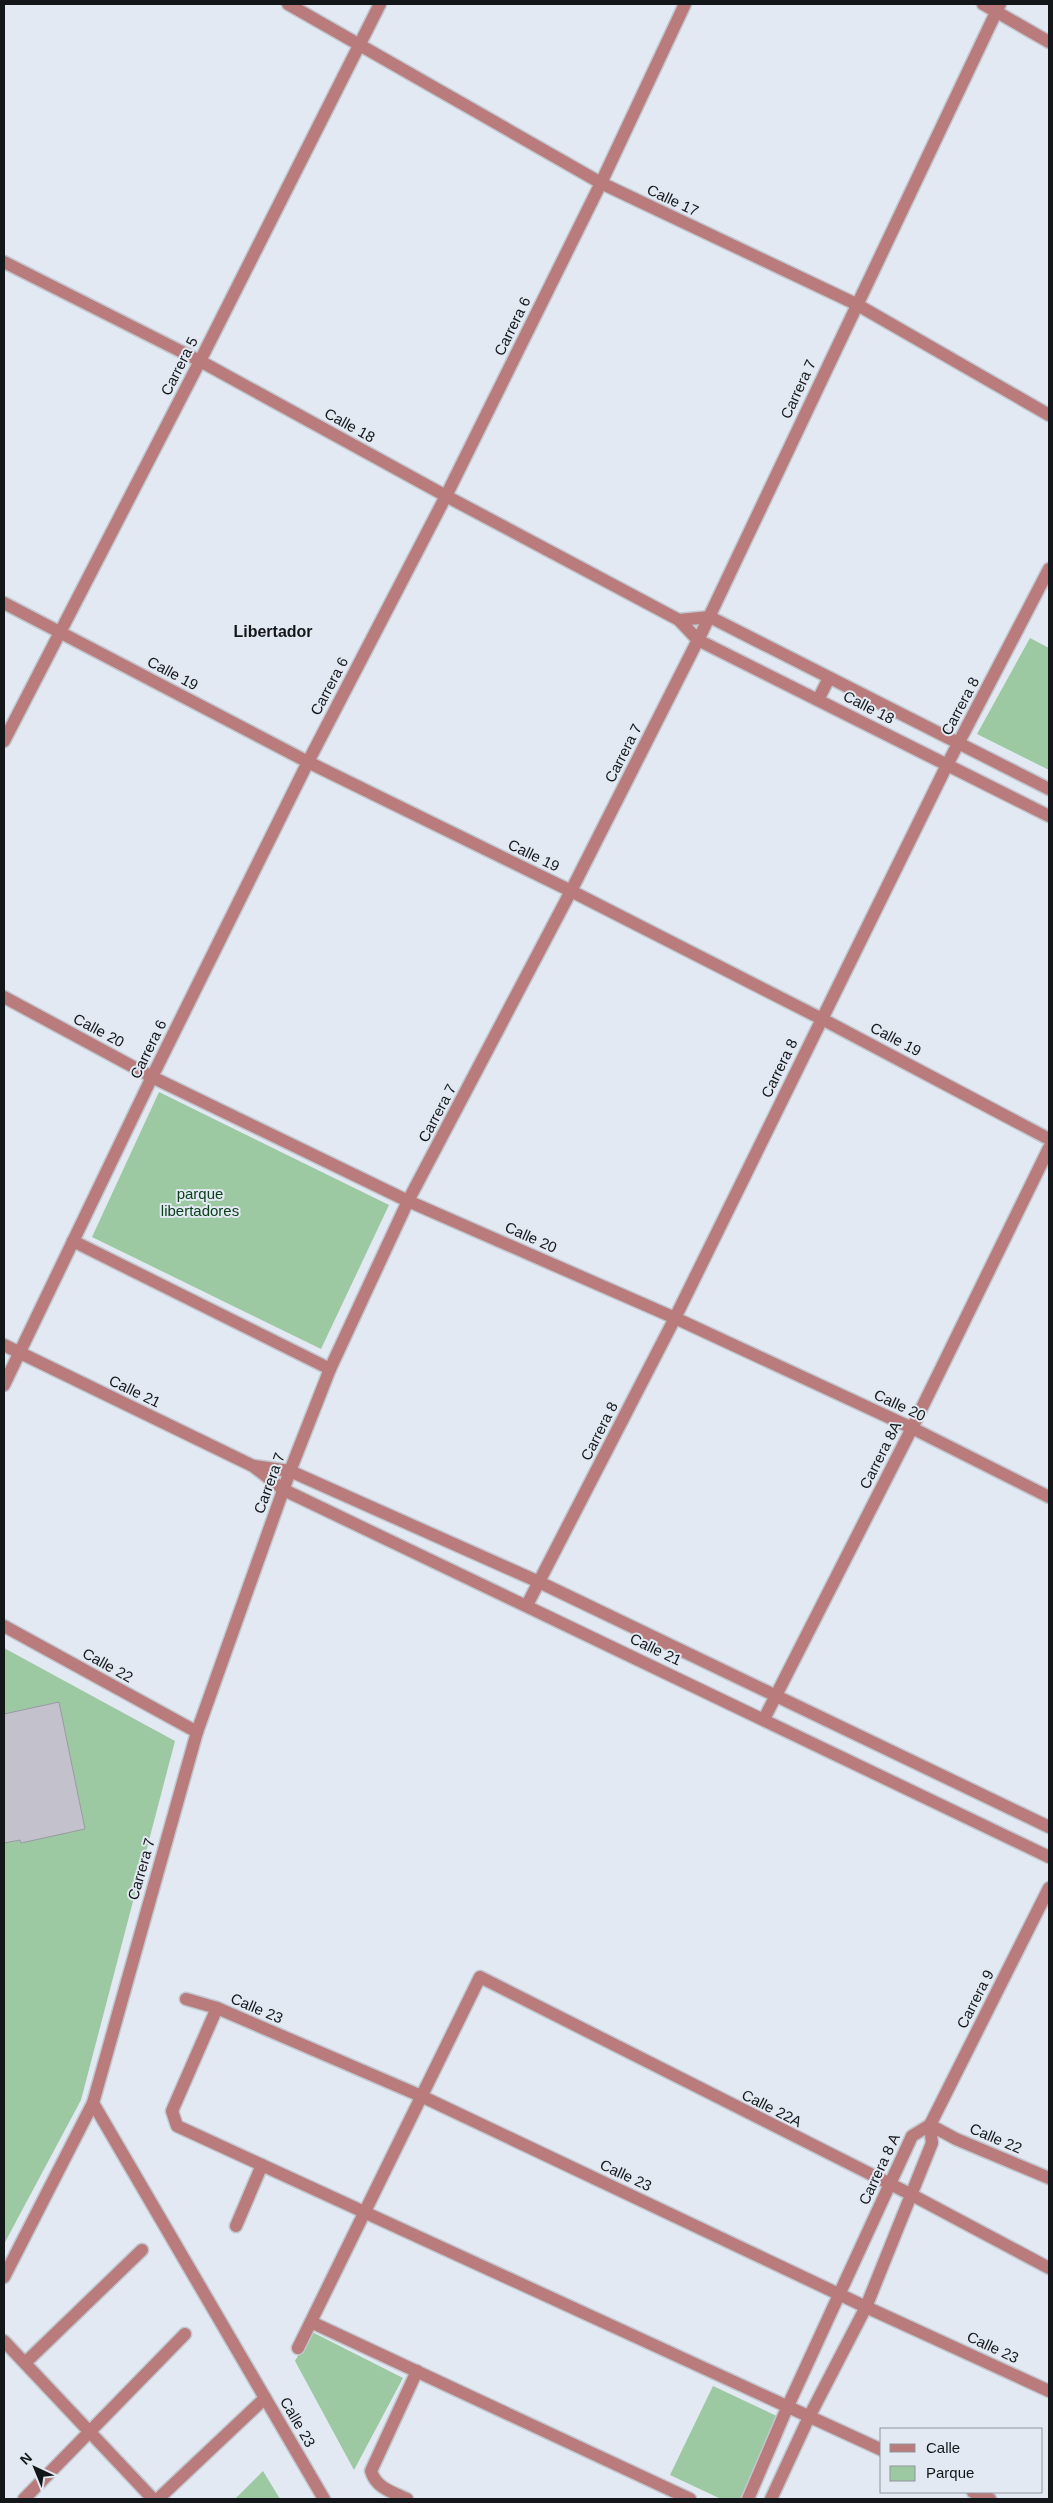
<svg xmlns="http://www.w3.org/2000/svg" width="1053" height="2503" viewBox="0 0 1053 2503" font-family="Arial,sans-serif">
<rect width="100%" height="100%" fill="#e2e9f2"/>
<g fill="#9cc8a2">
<polygon points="1030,638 1049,648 1049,770 977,734"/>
<polygon points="159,1092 389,1205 321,1349 92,1237"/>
<polygon points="4,1648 175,1741 81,2100 4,2244"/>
<polygon points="312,2332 403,2378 354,2470 295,2361"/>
<polygon points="713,2386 783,2419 745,2499 721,2499 670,2475"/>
<polygon points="263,2471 280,2499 235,2499"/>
</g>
<polygon fill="#c3c2cc" stroke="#9a9aa4" points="59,1702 85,1829 21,1843 20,1840 4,1843 4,1714"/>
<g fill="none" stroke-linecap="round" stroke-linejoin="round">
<g stroke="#c1c7cf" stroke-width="15">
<g id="minor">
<polyline points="288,4 601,183 856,304 1049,415"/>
<polyline points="983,4 1049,42"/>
<polyline points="4,262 200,361 446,496 679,620 698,640 1049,816"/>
<polyline points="4,603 308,762 571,891 822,1019 1049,1139"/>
<polyline points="679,620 710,617 1049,789"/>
<polyline points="818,700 829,678"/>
<polyline points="4,741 200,361 380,4"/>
<polyline points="4,997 152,1077 408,1201 675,1318 912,1428 1049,1497"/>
<polyline points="73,1241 330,1369"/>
<polyline points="4,1345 253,1466 284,1490 1049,1857"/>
<polyline points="4,1385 152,1077 308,762 446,496 601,183 685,4"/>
<polyline points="254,1466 290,1471 539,1582 1049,1827"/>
<polyline points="527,1605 675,1318 947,765 1049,569"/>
<polyline points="4,1626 197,1732"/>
<polyline points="764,1719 912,1428 1049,1148"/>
<polyline points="186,1999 217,2008 421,2096 866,2307 1049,2391"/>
<polyline points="217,2008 172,2111 177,2126 882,2450"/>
<polyline points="93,2103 324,2499"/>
<polyline points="930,2125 1049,1888"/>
<polyline points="930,2125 956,2139 1049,2178"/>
<polyline points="236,2226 262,2165"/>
<polyline points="4,2277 93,2103 197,1732 290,1471 330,1369 408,1201 571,891 702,632 1000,4"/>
<polyline points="311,2322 690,2499"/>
<polyline points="4,2341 153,2499"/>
<polyline points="298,2348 480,1977 912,2195 1049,2268"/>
<polyline points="25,2363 142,2250"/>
<polyline points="973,2492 990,2499"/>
<polyline points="24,2499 185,2334"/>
<polyline points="158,2499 265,2398"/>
<path d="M407 2499C392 2492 376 2488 371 2471L417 2371"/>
<polyline points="748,2499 787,2408 912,2136 930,2125"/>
<polyline points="771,2499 809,2417 866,2307 932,2143 930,2125"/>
</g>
</g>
<use href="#minor" stroke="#b97b7b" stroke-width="12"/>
</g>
<g text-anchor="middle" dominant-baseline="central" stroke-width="4" stroke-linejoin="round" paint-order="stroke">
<g font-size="15" fill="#14171a" stroke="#e2e9f2">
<text transform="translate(673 200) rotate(25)">Calle 17</text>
<text transform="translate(512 326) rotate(-64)">Carrera 6</text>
<text transform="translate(179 366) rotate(-63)">Carrera 5</text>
<text transform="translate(798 389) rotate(-65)">Carrera 7</text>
<text transform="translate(350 425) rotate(29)">Calle 18</text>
<text transform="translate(173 673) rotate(28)">Calle 19</text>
<text transform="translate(329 686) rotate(-62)">Carrera 6</text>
<text transform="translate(960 706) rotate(-62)">Carrera 8</text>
<text transform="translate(869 707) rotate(27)">Calle 18</text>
<text transform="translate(623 753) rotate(-63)">Carrera 7</text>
<text transform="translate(534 855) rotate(26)">Calle 19</text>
<text transform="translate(99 1030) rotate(28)">Calle 20</text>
<text transform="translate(896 1039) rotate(28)">Calle 19</text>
<text transform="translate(148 1049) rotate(-64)">Carrera 6</text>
<text transform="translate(779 1068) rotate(-64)">Carrera 8</text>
<text transform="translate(437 1113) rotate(-62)">Carrera 7</text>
<text transform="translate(531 1237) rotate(24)">Calle 20</text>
<text transform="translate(135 1391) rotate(26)">Calle 21</text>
<text transform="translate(900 1405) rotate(25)">Calle 20</text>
<text transform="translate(599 1431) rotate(-63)">Carrera 8</text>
<text transform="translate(880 1455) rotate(-63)">Carrera 8A</text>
<text transform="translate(269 1483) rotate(-70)">Carrera 7</text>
<text transform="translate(656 1649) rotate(26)">Calle 21</text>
<text transform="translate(108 1665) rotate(29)">Calle 22</text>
<text transform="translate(141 1869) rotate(-74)">Carrera 7</text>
<text transform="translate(975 1999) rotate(-63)">Carrera 9</text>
<text transform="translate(257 2008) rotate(23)">Calle 23</text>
<text transform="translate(772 2108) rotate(27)">Calle 22A</text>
<text transform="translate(996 2138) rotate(23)">Calle 22</text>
<text transform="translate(879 2169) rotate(-65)">Carrera 8 A</text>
<text transform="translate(626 2175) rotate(25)">Calle 23</text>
<text transform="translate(993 2347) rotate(25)">Calle 23</text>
<text transform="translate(298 2422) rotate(60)">Calle 23</text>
</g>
<g font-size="15" fill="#0b411a" stroke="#e2e9f2">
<text x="200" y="1193">parque<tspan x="200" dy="17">libertadores</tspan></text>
</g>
<g font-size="16" font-weight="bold" fill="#14171a" stroke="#e2e9f2">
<text x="273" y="631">Libertador</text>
</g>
</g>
<rect width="1053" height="2503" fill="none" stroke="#14171a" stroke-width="10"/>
<rect x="880" y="2428" width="162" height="65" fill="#e2e9f2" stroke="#90959c"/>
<rect x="890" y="2444" width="25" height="8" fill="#b97b7b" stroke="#90959c"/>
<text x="926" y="2453" font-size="15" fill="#14171a">Calle</text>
<rect x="890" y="2466" width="25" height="15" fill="#9cc8a2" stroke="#90959c"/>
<text x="926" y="2478" font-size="15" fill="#14171a">Parque</text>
<g transform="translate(35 2468) rotate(316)" stroke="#e2e9f2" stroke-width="4" paint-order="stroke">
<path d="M0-4L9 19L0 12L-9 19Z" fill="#14171a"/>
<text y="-8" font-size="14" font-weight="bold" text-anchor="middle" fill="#14171a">N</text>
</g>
</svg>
